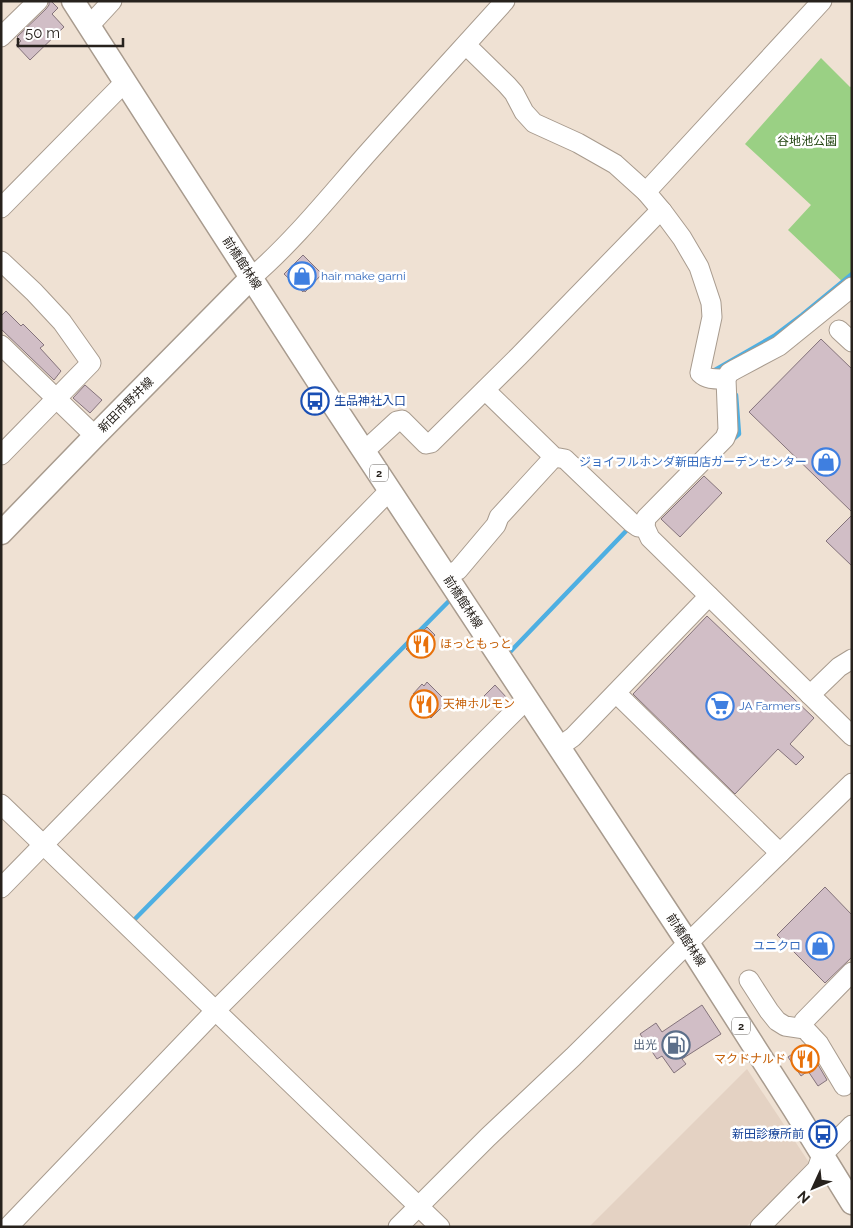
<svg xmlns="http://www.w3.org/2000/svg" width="853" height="1228" viewBox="0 0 853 1228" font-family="Raleway,'Noto Sans JP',sans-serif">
<rect width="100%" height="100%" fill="#efe1d3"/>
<polygon fill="#e4d2c3" points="747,1069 810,1164 746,1227 589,1227"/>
<polygon fill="#9ad084" points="821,58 850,87 852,86 852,284 848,287 788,230 811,205 745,144"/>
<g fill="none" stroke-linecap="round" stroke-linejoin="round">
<g stroke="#4eafe2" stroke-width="4.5">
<polyline points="715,370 774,336 802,315 852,274"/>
<polyline points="731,441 739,434 736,395"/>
<polyline points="510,652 627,530"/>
<polyline points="131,923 448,602"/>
</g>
</g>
<g fill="#d1bec6" stroke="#84737b">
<polygon points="49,1 51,1 58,8 52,14 64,27 30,60 16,45 21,41 17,37 46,9 49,5"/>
<polygon points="303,255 322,274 305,292 304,290 303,292 284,274"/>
<polygon points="6,311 21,326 23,324 44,345 40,348 61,371 54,380 1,329 1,316"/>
<polygon points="821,339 852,369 852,512 749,412"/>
<polygon points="85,385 102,400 90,413 73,398"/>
<polygon points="704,476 722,493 680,537 661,519"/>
<polygon points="852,515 852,566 826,541"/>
<polygon points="707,616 814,718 790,744 804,757 796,765 778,749 735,794 633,694"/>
<polygon points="427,627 435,635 415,657 406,649"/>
<polygon points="427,682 447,702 431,718 417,703 420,700 413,694 422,684 424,686"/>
<polygon points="495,685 507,698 496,708 484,696"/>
<polygon points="825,887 852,915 852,957 825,983 777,935"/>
<polygon points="702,1005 721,1034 682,1059 686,1064 674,1073 662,1056 657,1059 640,1034 656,1023 662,1032"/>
<polygon points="805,1045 810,1051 827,1080 818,1086 808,1071 801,1076 788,1057"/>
</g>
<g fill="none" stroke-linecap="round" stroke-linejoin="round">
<g stroke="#a89b8e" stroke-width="21">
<g id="minor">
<polyline points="89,26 112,1"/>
<polyline points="1,37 38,1"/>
<path d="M466 45 507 85 514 93 524 112 534 123 578 143 615 164 646 192 662 211 682 238 699 267 711 303 712 317 700 373C707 380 716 379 726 379"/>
<polyline points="646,192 822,1"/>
<polyline points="1,208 125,82"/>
<polyline points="1,261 34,292 62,322 91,363 1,455"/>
<path d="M251 278C293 242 329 197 365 156 411 104 458 53 505 1"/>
<polyline points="852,287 779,346 734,370 729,373 726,379 728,430 725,438 646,518 645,527 650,538 852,736"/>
<polyline points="839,330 852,342"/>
<polyline points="1,345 95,436"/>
<polyline points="485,390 554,457 565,459 631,522 638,527 645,527"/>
<polyline points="363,449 372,444 397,421 402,420 426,444 431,443 519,356 655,216 662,211"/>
<polyline points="446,575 458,570 496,525 499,517 554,457"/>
<polyline points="616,693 780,853"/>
<polyline points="810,695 839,667 852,659"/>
<polyline points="559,747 573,737 709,596"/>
<polyline points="1,804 440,1227"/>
<polyline points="1,888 390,490"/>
<polyline points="749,980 769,1011 777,1021 785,1026 805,1029 819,1044 844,1086"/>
<polyline points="804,1021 852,972"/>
<polyline points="8,1227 216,1010 527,699"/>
<polyline points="398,1227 488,1137 573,1057 688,943 852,783"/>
<polyline points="760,1227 817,1169 822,1155 852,1125"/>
</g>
</g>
<g stroke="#a89b8e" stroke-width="25">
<g id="major">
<polyline points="73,1 159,135 321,386 688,943 794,1109 852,1203"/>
<polyline points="1,533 95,436 251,278"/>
</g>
</g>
<use href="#minor" stroke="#fff" stroke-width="19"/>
<use href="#major" stroke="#fff" stroke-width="22"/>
</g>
<defs>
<g id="shop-ring" transform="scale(1.4375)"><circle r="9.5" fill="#fff" stroke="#3f7fe0" stroke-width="1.5"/><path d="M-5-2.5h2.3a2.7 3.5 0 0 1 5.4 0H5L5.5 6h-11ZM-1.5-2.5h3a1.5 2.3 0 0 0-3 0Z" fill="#3f7fe0"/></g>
<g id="bus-ring" transform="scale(1.4375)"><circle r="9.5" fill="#fff" stroke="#1a4fb4" stroke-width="1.5"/><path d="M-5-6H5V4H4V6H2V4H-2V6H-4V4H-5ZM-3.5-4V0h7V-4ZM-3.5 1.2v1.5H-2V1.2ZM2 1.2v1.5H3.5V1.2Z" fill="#1a4fb4"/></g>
<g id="restaurant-ring" transform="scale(1.4375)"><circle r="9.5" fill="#fff" stroke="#e8710a" stroke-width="1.5"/><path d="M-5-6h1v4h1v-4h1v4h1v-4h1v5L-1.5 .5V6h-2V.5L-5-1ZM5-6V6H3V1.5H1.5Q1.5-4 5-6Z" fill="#e8710a"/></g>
<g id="supermarket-ring" transform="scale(1.4375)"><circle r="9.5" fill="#fff" stroke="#3f7fe0" stroke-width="1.5"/><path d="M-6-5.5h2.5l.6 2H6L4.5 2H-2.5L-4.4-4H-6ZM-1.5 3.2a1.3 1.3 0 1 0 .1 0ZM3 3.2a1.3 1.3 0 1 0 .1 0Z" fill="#3f7fe0"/></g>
<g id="fuel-ring" transform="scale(1.4375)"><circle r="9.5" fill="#fff" stroke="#5c6f8a" stroke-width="1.5"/><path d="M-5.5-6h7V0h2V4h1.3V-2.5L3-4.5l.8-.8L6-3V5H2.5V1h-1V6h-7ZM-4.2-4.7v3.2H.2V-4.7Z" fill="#5c6f8a"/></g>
</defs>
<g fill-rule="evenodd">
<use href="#shop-ring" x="302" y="276"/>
<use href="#bus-ring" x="315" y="401"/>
<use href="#shop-ring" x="826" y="462"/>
<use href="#restaurant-ring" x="421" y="644"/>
<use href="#restaurant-ring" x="424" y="704"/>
<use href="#supermarket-ring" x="720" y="706"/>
<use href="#shop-ring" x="820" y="946"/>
<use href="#fuel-ring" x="676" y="1045"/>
<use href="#restaurant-ring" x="805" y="1059"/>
<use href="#bus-ring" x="823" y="1134"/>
</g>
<g text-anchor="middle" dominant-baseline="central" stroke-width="5" stroke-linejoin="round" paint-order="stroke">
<g fill="#fff" stroke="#686461" stroke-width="1">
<rect x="370" y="464.5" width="18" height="17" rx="4"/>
<rect x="732" y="1017.5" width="18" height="17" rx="4"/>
</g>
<g font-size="11" font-weight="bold" fill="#27221d">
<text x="379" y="473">2</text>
<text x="741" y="1026">2</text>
</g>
<g font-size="12" fill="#214410" stroke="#fff">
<text x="807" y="141">谷地池公園</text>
</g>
<g font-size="12" fill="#27221d" stroke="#fff">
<text transform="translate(242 263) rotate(57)">前橋館林線</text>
<text transform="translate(126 405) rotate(-45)">新田市野井線</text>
<text transform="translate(463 602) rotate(57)">前橋館林線</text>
<text transform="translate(686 940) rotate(57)">前橋館林線</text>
</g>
<g font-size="12" fill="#366cbe" stroke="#fff" text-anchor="start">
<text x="321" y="276">hair make garni</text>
<text x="807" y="462" text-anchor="end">ジョイフルホンダ新田店ガーデンセンター</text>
<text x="739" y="706">JA Farmers</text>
<text x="801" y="946" text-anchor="end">ユニクロ</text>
</g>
<g font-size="12" fill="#164399" stroke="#fff" text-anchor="start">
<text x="334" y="401">生品神社入口</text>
<text x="804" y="1134" text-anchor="end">新田診療所前</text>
</g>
<g font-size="12" fill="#c56008" stroke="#fff" text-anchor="start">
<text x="440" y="644">ほっともっと</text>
<text x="443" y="704">天神ホルモン</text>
<text x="786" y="1059" text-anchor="end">マクドナルド</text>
</g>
<g font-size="12" fill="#4e5e75" stroke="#fff" text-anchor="end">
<text x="657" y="1045">出光</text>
</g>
</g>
<rect width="853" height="1228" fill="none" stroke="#27221d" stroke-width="5"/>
<g transform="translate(813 1188) rotate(226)" stroke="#ffffff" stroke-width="4" paint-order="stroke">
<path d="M0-4L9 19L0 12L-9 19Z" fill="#27221d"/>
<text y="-8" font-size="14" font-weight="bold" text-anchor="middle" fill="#27221d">N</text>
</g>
<path d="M18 38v8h105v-8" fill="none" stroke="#27221d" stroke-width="2.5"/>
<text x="25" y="38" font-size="15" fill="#27221d" stroke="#ffffff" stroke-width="4" paint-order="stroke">50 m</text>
</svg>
